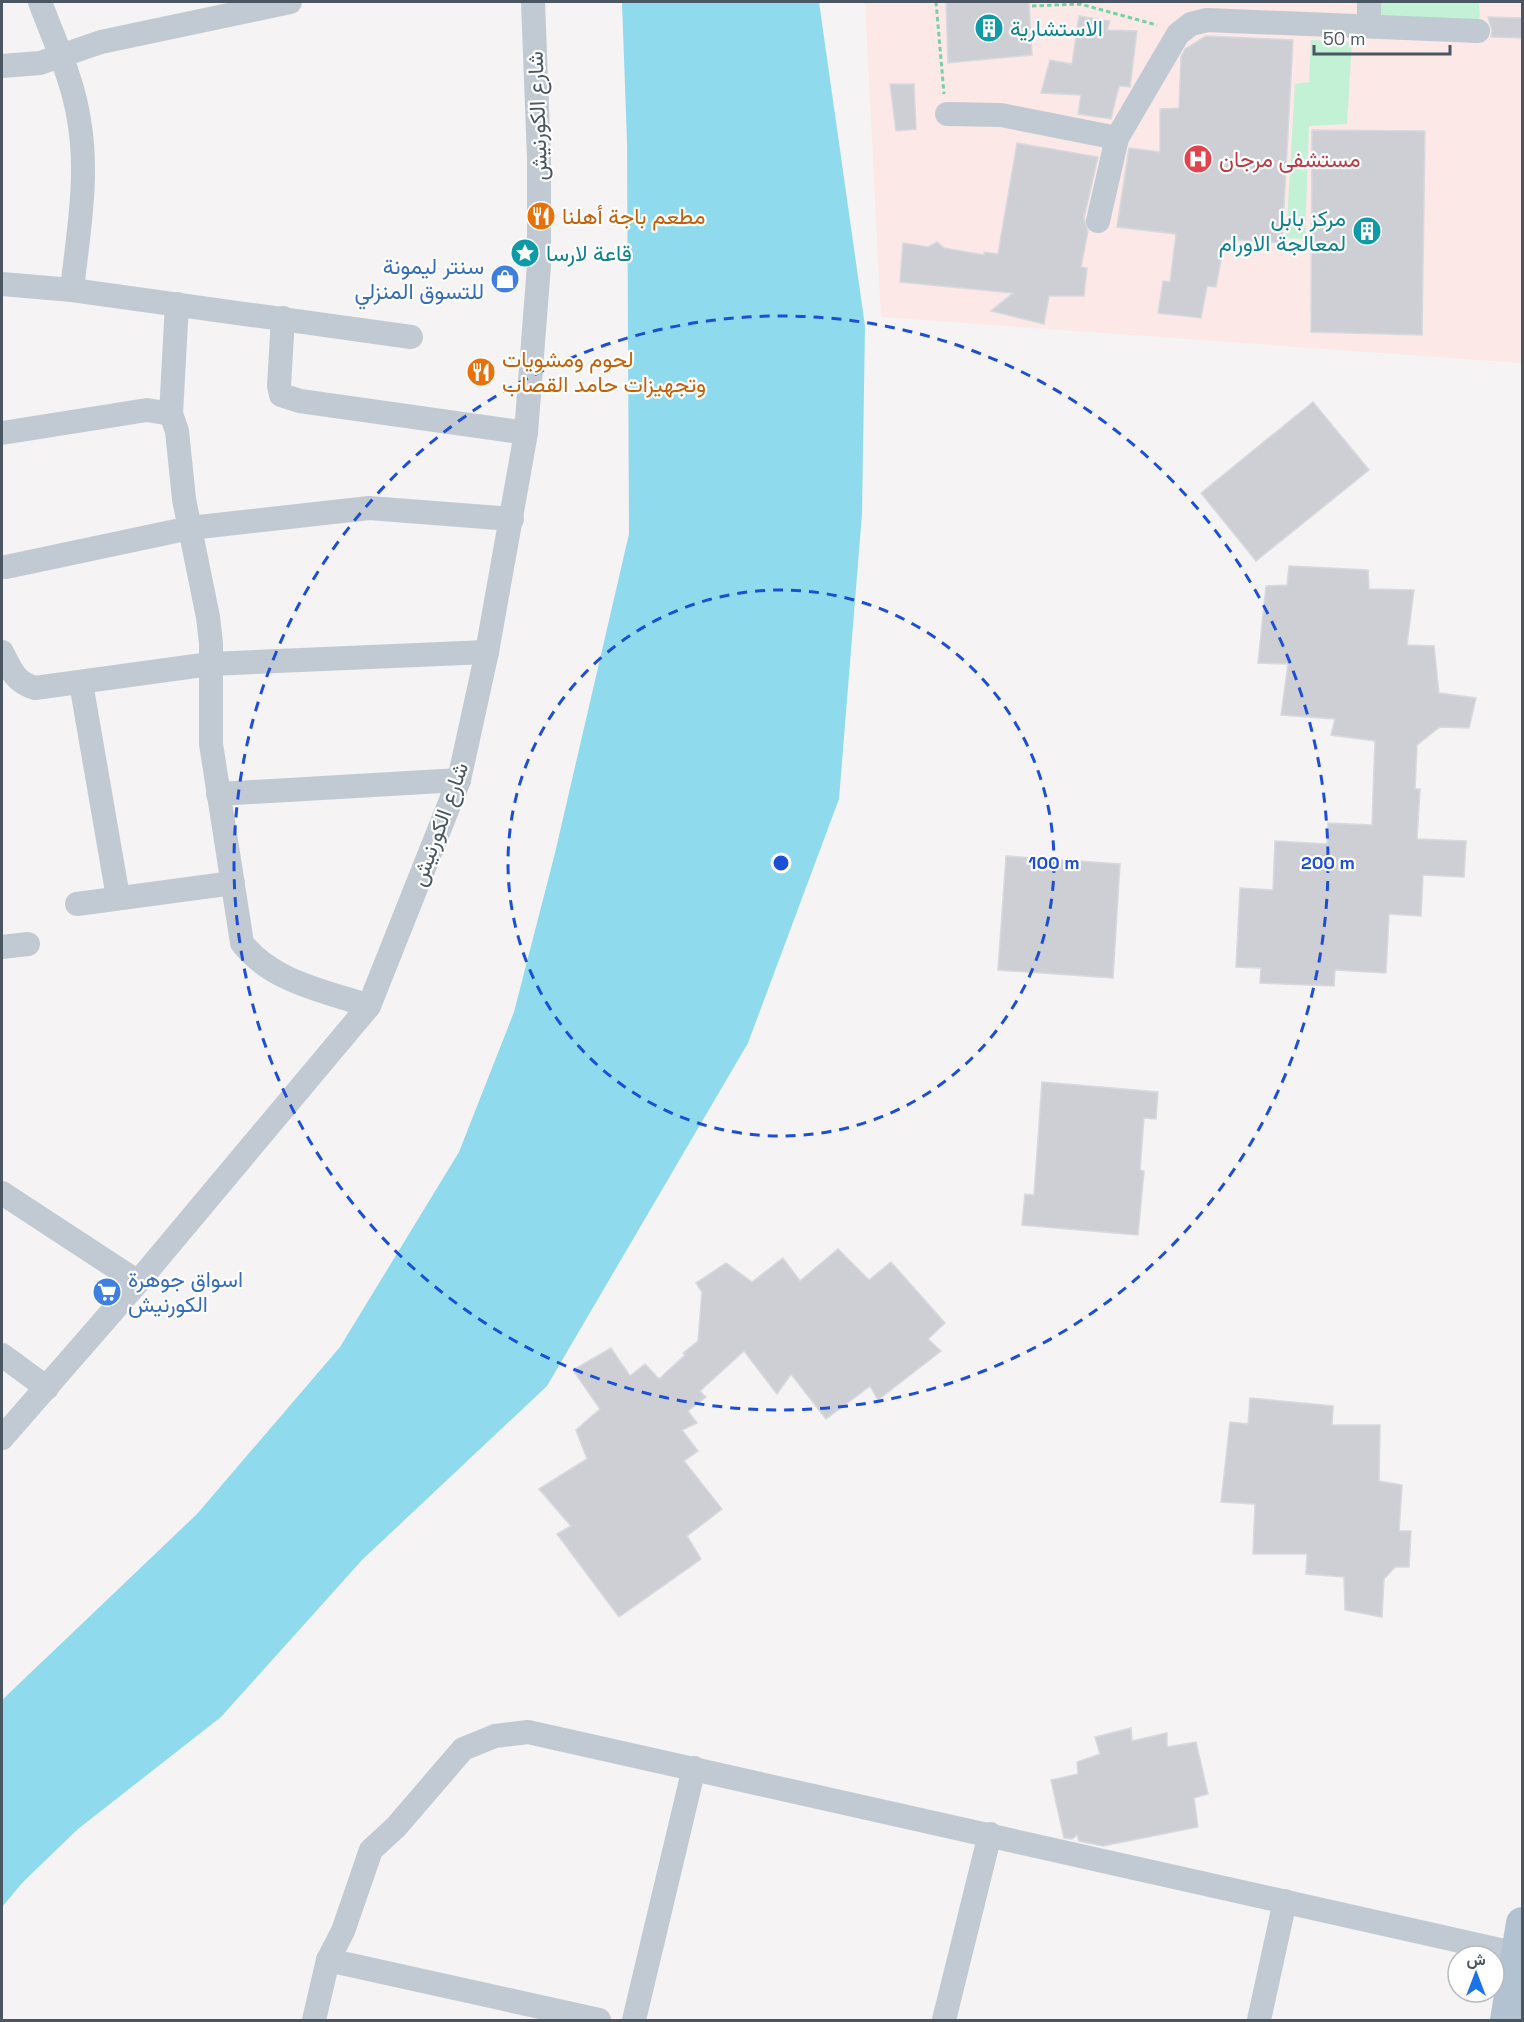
<svg xmlns="http://www.w3.org/2000/svg" width="1524" height="2022" viewBox="0 0 1524 2022" font-family="'Space Grotesk',Vazirmatn,sans-serif">
<rect width="100%" height="100%" fill="#f5f3f3"/>
<polygon fill="#fce8e6" points="865,2 1522,2 1522,363 881,317"/>
<g fill="#c3f1d5">
<polygon points="1380,2 1479,2 1480,26 1379,23"/>
<polygon points="1311,40 1352,42 1347,124 1309,126 1305,239 1286,238 1295,84 1309,82"/>
</g>
<polygon fill="#90daee" points="622,2 819,2 865,326 862,514 839,799 748,1043 547,1386 362,1560 221,1717 78,1829 23,1882 2,1907 2,1700 197,1514 340,1347 459,1152 514,1012 555,853 629,534 627,142"/>
<g fill="#cdcfd5" stroke="#d7d9de" stroke-width="1.5">
<polygon points="946,2 1029,2 1032,55 948,63"/>
<polygon points="1079,16 1110,21 1107,30 1137,31 1130,87 1119,86 1111,119 1078,114 1081,95 1041,93 1050,60 1072,64"/>
<polygon points="1488,17 1522,18 1522,38 1491,37 1492,31"/>
<polygon points="1206,36 1293,40 1282,243 1225,239 1216,287 1207,286 1201,318 1158,313 1163,281 1170,282 1176,234 1117,227 1129,148 1160,152 1160,109 1179,108 1181,57 1185,49"/>
<polygon points="890,84 914,84 916,129 896,131"/>
<polygon points="1312,130 1425,131 1422,335 1311,332"/>
<polygon points="1017,143 1098,157 1084,218 1088,231 1081,267 1087,268 1084,296 1049,296 1044,324 991,311 1013,293 900,282 903,243 928,247 937,242 944,248 984,255 984,252 998,254"/>
<polygon points="1313,402 1369,470 1256,561 1201,493"/>
<polygon points="1289,566 1368,570 1369,589 1414,590 1407,645 1434,646 1439,693 1476,698 1469,728 1440,727 1417,745 1415,789 1420,789 1417,839 1466,841 1464,877 1423,875 1421,916 1389,914 1386,973 1335,970 1334,986 1260,983 1261,968 1236,967 1240,888 1273,890 1275,841 1327,844 1328,823 1372,825 1375,741 1331,735 1335,719 1281,715 1288,664 1258,663 1266,586 1287,585"/>
<polygon points="1006,856 1120,864 1113,978 998,970"/>
<polygon points="1042,1082 1158,1092 1156,1119 1144,1118 1140,1170 1144,1171 1138,1235 1022,1225 1025,1194 1034,1195"/>
<polygon points="838,1249 869,1280 891,1262 945,1323 928,1339 941,1351 878,1400 870,1386 826,1419 791,1374 777,1394 744,1351 700,1391 706,1397 688,1411 697,1423 682,1430 698,1451 684,1461 722,1509 687,1536 701,1559 619,1617 557,1534 571,1526 539,1489 587,1459 576,1430 600,1409 573,1370 611,1348 630,1376 645,1364 659,1379 685,1355 683,1353 698,1341 702,1292 696,1283 726,1263 752,1282 783,1258 800,1281"/>
<polygon points="1250,1398 1333,1406 1332,1425 1380,1425 1379,1481 1402,1485 1399,1531 1411,1531 1409,1567 1395,1567 1384,1579 1382,1617 1345,1610 1344,1577 1306,1574 1307,1554 1253,1554 1255,1504 1221,1502 1230,1422 1248,1424"/>
<polygon points="1131,1728 1132,1741 1167,1733 1167,1747 1196,1742 1208,1794 1194,1798 1198,1827 1103,1846 1079,1841 1077,1835 1072,1839 1064,1838 1051,1780 1078,1774 1077,1762 1100,1754 1095,1737"/>
</g>
<g fill="none" stroke-linecap="round" stroke-linejoin="round">
<g stroke="#7ad0a6" stroke-width="3" stroke-dasharray="4.5 3" stroke-linecap="butt">
<polyline points="936,2 944,94"/>
<polyline points="1032,6 1080,4 1157,25"/>
</g>
<g stroke="#c1cad2" stroke-width="24">
<path d="M40 2C54 40 73 79 79 120 89 176 78 234 72 290"/>
<polyline points="1369,26 1369,2"/>
<polyline points="2,66 40,63 101,42 290,2"/>
<polyline points="947,114 1001,115 1117,138"/>
<polyline points="1098,221 1117,138 1178,34 1191,24 1207,20 1478,31"/>
<polyline points="2,284 72,290 411,337"/>
<polyline points="283,318 279,386 281,395 300,401 526,433"/>
<polyline points="171,414 177,304"/>
<path d="M2 433 147 410 171 414 177 431 184 499 208 617 211 643V744L242 943C272 982 325 991 369 1006"/>
<polyline points="6,567 190,528 369,508 512,519"/>
<path d="M2 652C11 670 15 682 35 688L210 664 487 652"/>
<polyline points="81,683 118,897"/>
<polyline points="218,794 459,780"/>
<polyline points="77,904 233,883"/>
<polyline points="2,947 28,944"/>
<polyline points="2,1193 138,1282"/>
<polyline points="2,1355 47,1388"/>
<polyline points="2,1438 138,1282 369,1006 459,780 487,652 526,433 539,265 539,159 533,2"/>
<polyline points="328,1960 599,2020"/>
<polyline points="314,2020 328,1960 343,1931 371,1850 396,1827 463,1749 495,1736 528,1732 1518,1954"/>
<polyline points="634,2020 694,1768"/>
<polyline points="944,2020 990,1834"/>
<polyline points="1259,2020 1285,1901"/>
</g>
<polyline stroke="#b3c2d1" stroke-width="32" points="1506,2020 1522,1923"/>
</g>
<g fill="none" stroke="#1d4ed8" stroke-width="3" stroke-dasharray="10 8">
<circle cx="781" cy="863" r="273"/>
<circle cx="781" cy="863" r="547"/>
</g>
<defs>
<g id="building-disc" transform="scale(1.5)"><circle r="9.5" fill="#0f9aa8" stroke="#fff"/><path d="M-4-6H4V6H1V3H-1V6H-4ZM-2.5-4.3h1.7v1.8h-1.7ZM.8-4.3h1.7v1.8H.8ZM-2.5-1h1.7V.8h-1.7ZM.8-1h1.7V.8H.8Z" fill="#fff"/></g>
<g id="hospital-disc" transform="scale(1.5)"><circle r="9.5" fill="#e0444e" stroke="#fff"/><path d="M-5-5h3v3.5h4V-5h3V5h-3V1.5h-4V5h-3Z" fill="#fff"/></g>
<g id="restaurant-disc" transform="scale(1.5)"><circle r="9.5" fill="#e8710a" stroke="#fff"/><path d="M-5-6h1v4h1v-4h1v4h1v-4h1v5L-1.5 .5V6h-2V.5L-5-1ZM5-6V6H3V1.5H1.5Q1.5-4 5-6Z" fill="#fff"/></g>
<g id="sight-disc" transform="scale(1.5)"><circle r="9.5" fill="#0f9aa8" stroke="#fff"/><path d="M0-6L1.8-2.2L6-1.7L2.9 1.2L3.7 5.4L0 3.3L-3.7 5.4L-2.9 1.2L-6-1.7L-1.8-2.2Z" fill="#fff"/></g>
<g id="shop-disc" transform="scale(1.5)"><circle r="9.5" fill="#3f7fe0" stroke="#fff"/><path d="M-5-2.5h2.3a2.7 3.5 0 0 1 5.4 0H5L5.5 6h-11ZM-1.5-2.5h3a1.5 2.3 0 0 0-3 0Z" fill="#fff"/></g>
<g id="supermarket-disc" transform="scale(1.5)"><circle r="9.5" fill="#3f7fe0" stroke="#fff"/><path d="M-6-5.5h2.5l.6 2H6L4.5 2H-2.5L-4.4-4H-6ZM-1.5 3.2a1.3 1.3 0 1 0 .1 0ZM3 3.2a1.3 1.3 0 1 0 .1 0Z" fill="#fff"/></g>
</defs>
<g fill-rule="evenodd">
<use href="#building-disc" x="989" y="28"/>
<use href="#hospital-disc" x="1198" y="159"/>
<use href="#restaurant-disc" x="541" y="216"/>
<use href="#building-disc" x="1367" y="231"/>
<use href="#sight-disc" x="525" y="253"/>
<use href="#shop-disc" x="505" y="279"/>
<use href="#restaurant-disc" x="481" y="372"/>
<use href="#supermarket-disc" x="107" y="1292"/>
</g>
<g text-anchor="middle" dominant-baseline="central" stroke-width="4.5" stroke-linejoin="round" paint-order="stroke">
<g font-size="22" fill="#0d838f" stroke="#fff" text-anchor="start">
<text x="1010" y="28">الاستشارية</text>
<text x="1346" y="218" text-anchor="end">مركز بابل<tspan x="1346" dy="25">لمعالجة الاورام</tspan></text>
<text x="546" y="253">قاعة لارسا</text>
</g>
<g font-size="22" fill="#4a5661" stroke="#fff">
<text transform="translate(537 116) rotate(-92)">شارع الكورنيش</text>
<text transform="translate(439 824) rotate(-70)">شارع الكورنيش</text>
</g>
<g font-size="22" fill="#be3a42" stroke="#fff" text-anchor="start">
<text x="1219" y="159">مستشفى مرجان</text>
</g>
<g font-size="22" fill="#c56008" stroke="#fff" text-anchor="start">
<text x="562" y="216">مطعم باجة أهلنا</text>
<text x="502" y="359">لحوم ومشويات<tspan x="502" dy="25">وتجهيزات حامد القصاب</tspan></text>
</g>
<g font-size="22" fill="#366cbe" stroke="#fff" text-anchor="end">
<text x="484" y="266">سنتر ليمونة<tspan x="484" dy="25">للتسوق المنزلي</tspan></text>
<text x="128" y="1279" text-anchor="start">اسواق جوهرة<tspan x="128" dy="25">الكورنيش</tspan></text>
</g>
</g>
<circle cx="781" cy="863" r="9" fill="#1d4ed8" stroke="#fff" stroke-width="3"/>
<g font-size="18" text-anchor="middle" font-weight="bold" fill="#1d4ed8" stroke="#fff" stroke-width="4.5" stroke-linejoin="round" paint-order="stroke">
<text x="1054" y="869">100 m</text>
<text x="1328" y="869">200 m</text>
</g>
<rect width="1524" height="2022" fill="none" stroke="#4a5661" stroke-width="6"/>
<g transform="translate(1476 1974)"><circle r="28" fill="#ffffff" stroke="#b7bbc0" stroke-width="1.5"/>
<path d="M0-4.5L10 22L0 15L-10 22Z" fill="#1a73e8"/>
<text y="-9" font-size="16" font-weight="bold" text-anchor="middle" fill="#4a5661">ش</text>
</g>
<path d="M1314 45v9h136v-9" fill="none" stroke="#4a5661" stroke-width="3"/>
<text x="1323" y="45" font-size="18" fill="#4a5661" stroke="#ffffff" stroke-width="4.5" paint-order="stroke">50 m</text>
</svg>
